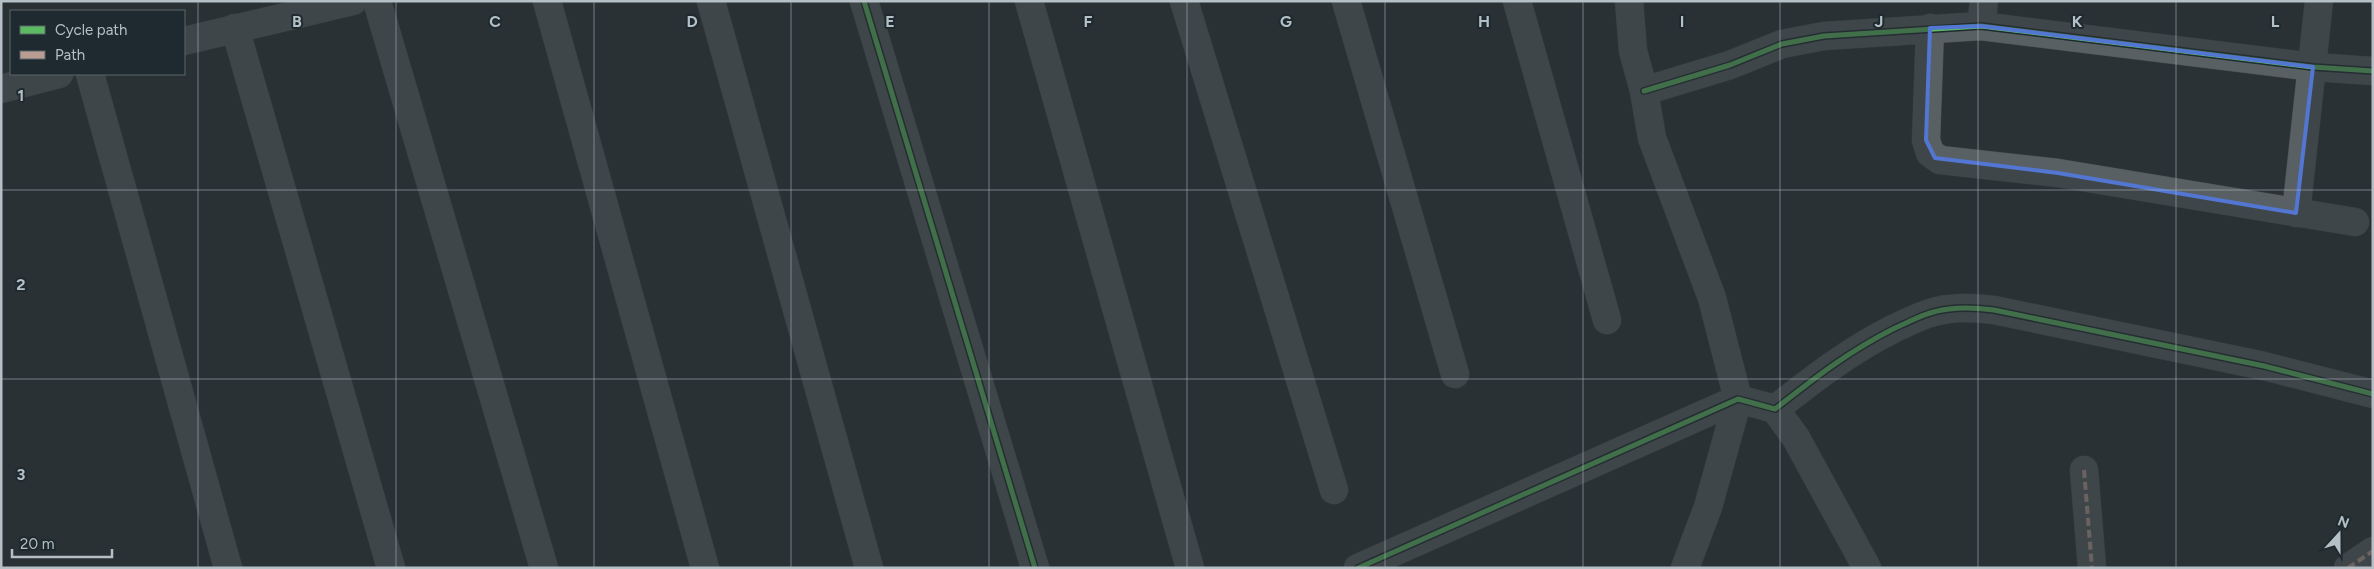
<svg xmlns="http://www.w3.org/2000/svg" width="2374" height="569" viewBox="0 0 2374 569" font-family="Figtree,sans-serif">
<rect width="100%" height="100%" fill="#2a3235"/>
<g fill="none" stroke-linecap="round" stroke-linejoin="round">
<g stroke="#484e50" stroke-width="29">
<g id="minor">
<polyline points="377,1 544,568"/>
<polyline points="547,1 705,568"/>
<polyline points="711,1 869,568"/>
<polyline points="864,1 1035,568"/>
<polyline points="1029,1 1190,568"/>
<polyline points="1184,1 1334,490"/>
<polyline points="1346,1 1455,374"/>
<polyline points="1517,1 1607,320"/>
<polyline points="1629,1 1633,51 1644,91 1652,138 1712,298 1738,399 1708,507 1685,568"/>
<polyline points="1981,26 1984,1"/>
<polyline points="235,28 391,568"/>
<polyline points="1930,28 1926,140 1930,153 1940,160 2058,173 2355,222"/>
<polyline points="184,41 353,1"/>
<polyline points="90,74 228,568"/>
<polyline points="1,89 59,74"/>
<polyline points="1644,91 1730,65 1782,44 1824,36 1981,26 2313,67 2373,71"/>
<polyline points="2296,213 2319,1"/>
<polyline points="1775,409 1796,438 1867,568"/>
<polyline points="2084,470 2092,568"/>
<path d="M1358 568 1738 399 1775 409C1816 377 1849 351 1895 328 1913 320 1929 311 1949 309 1964 307 1979 308 1994 310L2264 366 2373 394"/>
<polyline points="2348,568 2373,551"/>
</g>
</g>
<use href="#minor" stroke="#596063" stroke-width="28"/>
<g stroke="#b99d93" stroke-width="4" stroke-dasharray="8 4" stroke-linecap="butt">
<polyline points="2084,470 2092,568"/>
<polyline points="2348,568 2373,551"/>
</g>
<g stroke="#1e2a2f" stroke-width="8">
<g id="cycleway">
<polyline points="864,1 1035,568"/>
<polyline points="1644,91 1730,65 1782,44 1824,36 1981,26 2313,67 2373,71"/>
<path d="M1358 568 1738 399 1775 409C1816 377 1849 351 1895 328 1913 320 1929 311 1949 309 1964 307 1979 308 1994 310L2264 366 2373 394"/>
</g>
</g>
<use href="#cycleway" stroke="#5cba63" stroke-width="5"/>
</g>
<path d="M0 0H2374V569H0ZM1981 26 2313 67 2296 213 2058 173 1935 158 1926 140 1930 28Z" fill="#2a3235" fill-opacity=".55" fill-rule="evenodd"/>
<path fill="none" stroke="#5276d2" stroke-width="4" stroke-linejoin="round" d="M1981 26 2313 67 2296 213 2058 173 1935 158 1926 140 1930 28Z"/>
<path fill="none" stroke="#b4c0c6" stroke-width="1" stroke-opacity="0.55" d="M198 1V568M396 1V568M594 1V568M791 1V568M989 1V568M1187 1V568M1385 1V568M1583 1V568M1780 1V568M1978 1V568M2176 1V568M1 190H2373M1 379H2373"/>
<g font-size="16" text-anchor="middle" font-weight="bold" fill="#b4c0c6" stroke="#1e2a2f" stroke-width="4" stroke-linejoin="round" paint-order="stroke">
<text x="297" y="27">B</text>
<text x="495" y="27">C</text>
<text x="692" y="27">D</text>
<text x="890" y="27">E</text>
<text x="1088" y="27">F</text>
<text x="1286" y="27">G</text>
<text x="1484" y="27">H</text>
<text x="1682" y="27">I</text>
<text x="1879" y="27">J</text>
<text x="2077" y="27">K</text>
<text x="2275" y="27">L</text>
<text x="21" y="101">1</text>
<text x="21" y="290">2</text>
<text x="21" y="480">3</text>
</g>
<rect width="2374" height="569" fill="none" stroke="#b4c0c6" stroke-width="5"/>
<rect x="10" y="10" width="175" height="65" fill="#1e2a2f" stroke="#5a666b"/>
<rect x="20" y="26" width="25" height="8" fill="#5cba63" stroke="#5a666b"/>
<text x="55" y="35" font-size="15" fill="#b4c0c6">Cycle path</text>
<rect x="20" y="51" width="25" height="8" fill="#b99d93" stroke="#5a666b"/>
<text x="55" y="60" font-size="15" fill="#b4c0c6">Path</text>
<g transform="translate(2339 534) rotate(21)" stroke="#1e2a2f" stroke-width="4" paint-order="stroke">
<path d="M0-4L9 19L0 12L-9 19Z" fill="#b4c0c6"/>
<text y="-8" font-size="14" font-weight="bold" text-anchor="middle" fill="#b4c0c6">N</text>
</g>
<path d="M12 549v8h100v-8" fill="none" stroke="#b4c0c6" stroke-width="2.5"/>
<text x="20" y="549" font-size="15" fill="#b4c0c6" stroke="#1e2a2f" stroke-width="4" paint-order="stroke">20 m</text>
</svg>
